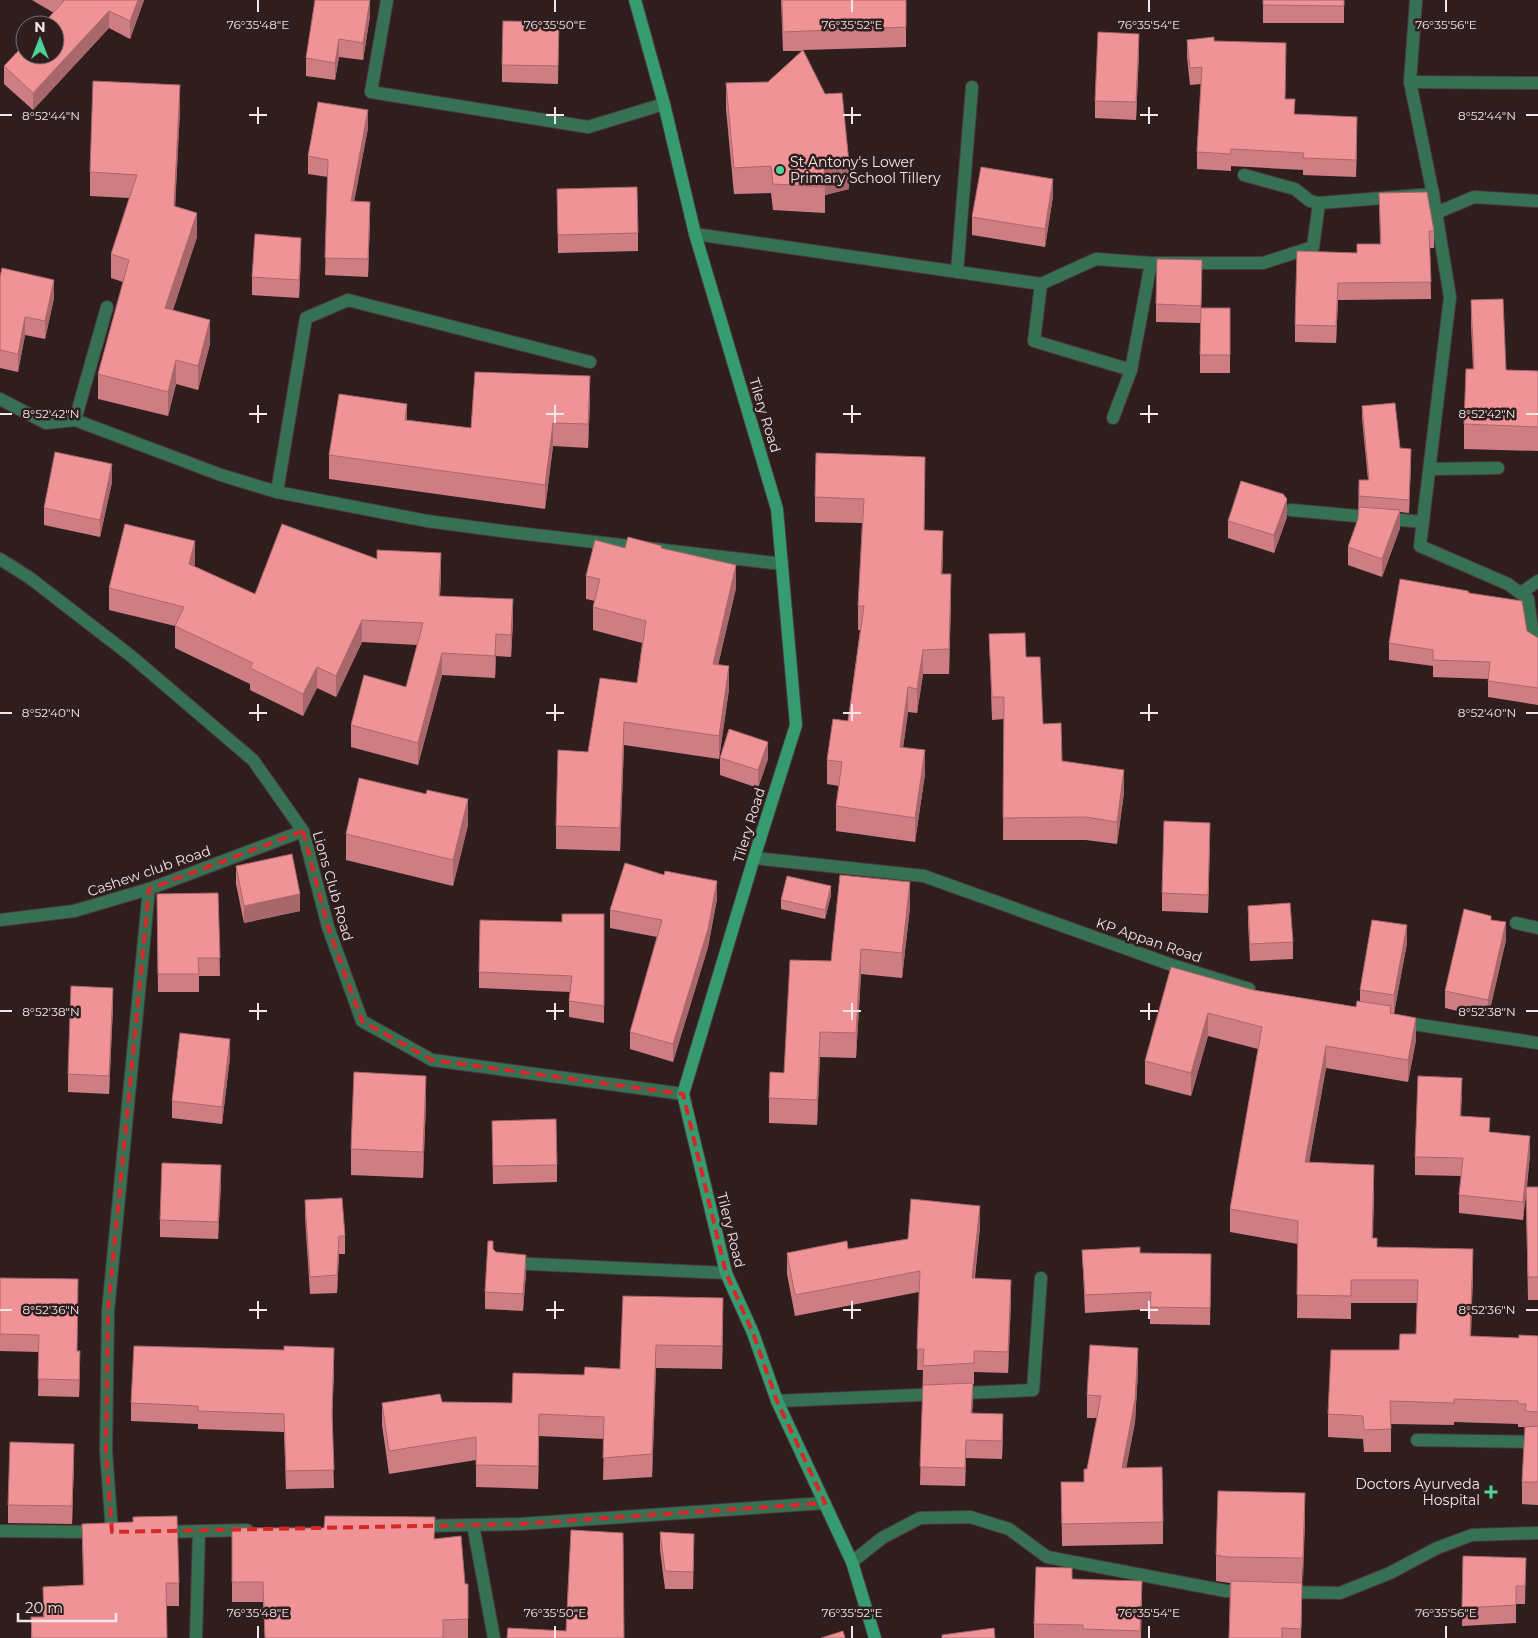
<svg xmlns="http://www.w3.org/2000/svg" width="1538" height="1638" viewBox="0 0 1538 1638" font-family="Montserrat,sans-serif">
<rect width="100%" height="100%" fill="#301e1f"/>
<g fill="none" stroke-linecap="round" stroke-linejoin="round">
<g stroke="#4b3a3b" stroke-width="14">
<polyline id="lane" points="509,1263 726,1273"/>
</g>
<g stroke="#4b3a3b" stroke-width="14">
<g id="street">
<polyline points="387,0 371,92 588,127 664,104"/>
<polyline points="1416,0 1410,82 1433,194 1450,297 1420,546 1508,584 1528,599 1534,644 1538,647"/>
<polyline points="1410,82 1538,83"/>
<polyline points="1244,175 1295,189 1310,201 1319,203"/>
<polyline points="1436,213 1474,197 1538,201"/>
<polyline points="695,234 1041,284 1096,259 1151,263 1263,263 1313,247 1319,203 1433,194"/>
<polyline points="957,272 972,87"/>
<polyline points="1041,284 1034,341 1131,370 1151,263"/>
<polyline points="0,399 46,423 75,420 221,475 277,492 427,521 510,532 782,564"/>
<polyline points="1113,418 1131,370"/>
<polyline points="75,420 107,307"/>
<polyline points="1430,469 1498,468"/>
<polyline points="277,492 306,318 348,300 590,362"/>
<polyline points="1291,510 1423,522"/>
<polyline points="0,559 30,578 131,656 253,760 303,831 328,927 362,1021 432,1060 683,1094"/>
<polyline points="1521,593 1538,581"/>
<polyline points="754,858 924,876 1172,965 1249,989"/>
<polyline points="0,920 74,911 149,889 303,831"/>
<polyline points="1516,923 1538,928"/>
<polyline points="1400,1022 1538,1043"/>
<polyline points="777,1401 1033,1390 1041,1278"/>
<polyline points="1417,1440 1538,1442"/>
<polyline points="473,1525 494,1638"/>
<polyline points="420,1526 520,1524 825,1503"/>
<polyline points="0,1531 97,1532"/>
<polyline points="112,1532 106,1451 108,1311 149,889"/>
<polyline points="160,1532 247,1530"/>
<polyline points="852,1562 882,1538 920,1518 970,1517 1009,1529 1047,1557 1226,1591 1246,1591"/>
<polyline points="1286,1592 1340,1593 1390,1573 1437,1548 1472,1535 1538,1533"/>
<polyline points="196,1638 199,1531"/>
</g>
</g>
<g stroke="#4b3a3b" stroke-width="14">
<polyline id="secondary" points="635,0 664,104 695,234 777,509 796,725 754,858 683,1094 726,1273 753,1333 777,1401 852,1562 875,1638"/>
</g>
<use href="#lane" stroke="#367154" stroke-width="12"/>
<use href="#street" stroke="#367154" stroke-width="12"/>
<use href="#secondary" stroke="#369c6f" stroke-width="12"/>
</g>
<g fill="#ce7e82">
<polygon points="32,0 144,0 130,39 109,28 33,110 4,84 4,66 54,13"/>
<polygon points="781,0 906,0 906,47 803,50 849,189 825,195 825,213 773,210 771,193 734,194 726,109 726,83 768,82 802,51 783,51"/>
<rect x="1263" y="0" width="81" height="23"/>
<polygon points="370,16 363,60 339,57 335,80 306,76 306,58"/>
<polygon points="559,22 558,84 502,82 502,65"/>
<polygon points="1187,40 1214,41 1286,60 1285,99 1295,114 1357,134 1356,177 1303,175 1303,170 1231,166 1231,171 1197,169 1197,152 1201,84 1190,85 1187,57"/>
<polygon points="1139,52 1136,120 1095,118 1095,101"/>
<polygon points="180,109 175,206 197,237 173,310 210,344 198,390 176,384 168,416 98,399 98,374 123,282 111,278 111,254 129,198 90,196 90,172"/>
<polygon points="368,128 354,201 370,220 368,277 325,275 328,177 308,174 308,156"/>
<polygon points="557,189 638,233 638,251 558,253"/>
<polygon points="1379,193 1434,231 1434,248 1430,248 1431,299 1338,300 1336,343 1295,342 1295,325 1357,253 1380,244"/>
<polygon points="1053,196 1045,247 972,235 972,217"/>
<polygon points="301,256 299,298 252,295 252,277"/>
<polygon points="0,277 54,298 45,339 25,335 18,372 0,368"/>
<polygon points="1202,278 1201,308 1230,308 1230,373 1200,373 1200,323 1156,322 1156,304"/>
<polygon points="1471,300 1506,370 1538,371 1538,451 1464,449 1464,424 1473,369 1471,325"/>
<polygon points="590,400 588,448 553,446 545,509 329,479 329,455 407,420 471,428"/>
<polygon points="1362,406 1411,461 1409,513 1400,512 1400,528 1382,577 1348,565 1348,547 1358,519 1359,480 1368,480 1362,418"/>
<polygon points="925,481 924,530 943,556 942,574 951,599 949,674 923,674 917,713 908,712 903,747 925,774 915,842 836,831 836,806 839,786 827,784 827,760 848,721 860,630 858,630 858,606 862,523 815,522 815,497"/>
<polygon points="112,482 100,537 44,525 44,508"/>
<polygon points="1287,517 1274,553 1228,538 1228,521"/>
<polygon points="625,548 662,548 736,588 718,665 729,689 719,759 624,745 620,851 556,849 556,826 588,752 637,683 642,643 593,630 593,607 595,601 586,599 586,576"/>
<polygon points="377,559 441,574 440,596 513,621 511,657 496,656 495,678 442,675 418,765 351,747 351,725 406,687 417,645 362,642 336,697 317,688 303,716 250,690 250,684 175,648 175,626 109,610 109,588 195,563 194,566 255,594"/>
<polygon points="1469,593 1538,638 1538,705 1488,697 1488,679 1433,677 1433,666 1389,660 1389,643"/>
<polygon points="989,634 1026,657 1043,724 1062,761 1124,793 1117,844 1086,840 1003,840 1004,719 992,720"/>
<polygon points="720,758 768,759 758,788 720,775"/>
<polygon points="468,825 453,886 346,860 346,834"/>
<polygon points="1210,840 1208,913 1162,911 1162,893"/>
<polygon points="236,866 300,911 244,923 236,884"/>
<polygon points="218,893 220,976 199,976 199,992 158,992 157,894"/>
<polygon points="831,895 825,919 781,909 781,900"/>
<polygon points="717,899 708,947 673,1062 630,1049 630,1032 657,937 610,928 610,910"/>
<polygon points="1248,906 1293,942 1293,959 1250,961 1248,923"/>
<polygon points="910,907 902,978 861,974 856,1058 820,1057 817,1125 769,1123 769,1098 784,1073 831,961"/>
<polygon points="604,914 604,1023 569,1017 569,1001 570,992 479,988 479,972 562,922"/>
<polygon points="1506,940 1488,1018 1445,1008 1445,991"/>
<polygon points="1407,943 1394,1013 1391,1013 1416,1040 1408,1082 1326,1068 1309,1163 1374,1188 1373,1238 1377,1247 1473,1272 1471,1336 1519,1338 1538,1336 1538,1505 1522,1504 1522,1482 1525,1427 1518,1427 1518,1424 1454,1422 1454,1425 1391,1424 1391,1452 1364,1452 1363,1439 1328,1437 1328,1414 1416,1334 1417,1303 1351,1303 1351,1319 1297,1318 1298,1244 1230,1232 1230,1209 1258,1049 1208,1036 1191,1096 1145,1084 1145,1061 1171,967 1253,990 1356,1007 1360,1001 1360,990"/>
<polygon points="113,1006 109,1094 68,1092 68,1074"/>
<polygon points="230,1057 222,1124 172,1118 172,1101"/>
<polygon points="1462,1095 1461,1116 1530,1154 1527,1187 1538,1187 1538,1300 1528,1300 1526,1195 1523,1220 1459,1213 1459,1195 1462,1176 1415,1175 1415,1157"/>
<polygon points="426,1102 423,1178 351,1175 351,1149"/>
<polygon points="492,1121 557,1165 557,1182 493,1184"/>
<polygon points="221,1182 218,1239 160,1237 160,1220"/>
<polygon points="305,1200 345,1236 345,1254 339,1254 337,1293 310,1294 305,1217"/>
<polygon points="980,1227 975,1278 1011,1301 1008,1373 974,1372 974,1384 973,1384 972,1413 1003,1432 1002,1459 966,1458 965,1486 920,1485 923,1370 917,1370 919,1292 795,1316 787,1274 787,1253 848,1249"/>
<polygon points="1082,1250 1140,1253 1211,1272 1210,1325 1150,1324 1150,1309 1085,1313"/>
<polygon points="496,1252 526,1272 523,1311 485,1309 485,1292"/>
<polygon points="0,1278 77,1351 80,1368 79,1397 38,1396 39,1352 0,1351"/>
<polygon points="623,1296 723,1321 722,1369 656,1368 652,1477 603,1480 604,1439 539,1436 538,1489 476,1487 476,1460 389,1474 382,1425 382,1403 442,1402 512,1403 584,1375 620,1369"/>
<polygon points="334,1366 332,1422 334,1488 286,1489 284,1432 198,1429 198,1424 131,1421 131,1403"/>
<polygon points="1138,1371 1135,1422 1126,1468 1163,1522 1163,1544 1062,1546 1061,1482 1084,1482 1087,1469 1097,1418 1087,1418 1087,1395"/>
<polygon points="74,1461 72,1524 8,1523 8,1505"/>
<polygon points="1305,1520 1302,1584 1301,1638 1229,1638 1230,1583 1216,1581 1216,1555"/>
<polygon points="82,1524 179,1583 179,1606 167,1606 167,1638 31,1638 31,1617 43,1617 43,1587 83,1585"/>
<polygon points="232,1528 435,1539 465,1584 468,1584 468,1638 265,1638 263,1602 232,1602"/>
<polygon points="660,1532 694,1551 693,1589 665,1589 660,1550"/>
<polygon points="1463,1556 1526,1558 1525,1604 1516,1604 1516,1623 1462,1626"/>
<polygon points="1072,1579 1142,1599 1141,1638 1034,1638 1034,1624"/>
</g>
<g fill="#a8676a">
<polygon points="138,0 144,0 130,39 130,21"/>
<polygon points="370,0 370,16 363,60 363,43"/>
<polygon points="109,11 109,28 33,110 33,93"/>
<polygon points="1139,34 1139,52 1136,120 1136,102"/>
<polygon points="339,39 339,57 335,80 335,63"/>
<polygon points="180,85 180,109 174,230 174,206"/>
<polygon points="368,110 368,128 351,219 351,201"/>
<polygon points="1357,117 1357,134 1356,177 1356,160"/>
<polygon points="849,163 849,189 825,195 824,169"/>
<polygon points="1053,179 1053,196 1045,247 1045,229"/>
<polygon points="370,202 370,220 368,277 368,259"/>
<polygon points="197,213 197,237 165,332 165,308"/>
<polygon points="301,238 301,256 299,298 299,280"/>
<polygon points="54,280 54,298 45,339 45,321"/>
<polygon points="1338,283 1338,300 1336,343 1336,326"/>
<polygon points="25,317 25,335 18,372 18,354"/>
<polygon points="210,320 210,344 198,390 198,366"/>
<polygon points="176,360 176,384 168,416 168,392"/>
<polygon points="590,376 590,400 588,448 588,424"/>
<polygon points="407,404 407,428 405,420"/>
<polygon points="553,423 553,446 545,509 545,485"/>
<polygon points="1411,449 1411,461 1409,513 1409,500"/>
<polygon points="925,457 925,481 924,555 924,530"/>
<polygon points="112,464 112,482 100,537 100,520"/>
<polygon points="1287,499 1287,517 1274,553 1274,535"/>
<polygon points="1400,510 1400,528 1382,577 1382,559"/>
<polygon points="943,531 943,556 941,599 941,574"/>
<polygon points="195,541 195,563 189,585 189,564"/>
<polygon points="441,553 441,574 439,618 439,596"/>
<polygon points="736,565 736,588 713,687 713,664"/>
<polygon points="951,574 951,599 949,674 949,649"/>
<polygon points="513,599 513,621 511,657 511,635"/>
<polygon points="362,620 362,642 336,697 336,676"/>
<polygon points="496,634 496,656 495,678 495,656"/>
<polygon points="923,650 923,674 917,713 917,689"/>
<polygon points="442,653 442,675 418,765 418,743"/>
<polygon points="729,666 729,689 719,759 719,736"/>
<polygon points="317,667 317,688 303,716 303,694"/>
<polygon points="908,687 908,712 900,771 900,747"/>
<polygon points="624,722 624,745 620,851 620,828"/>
<polygon points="768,742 768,759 758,788 758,770"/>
<polygon points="925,750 925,774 915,842 915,818"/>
<polygon points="1124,770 1124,793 1117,844 1117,822"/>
<polygon points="468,799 468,825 453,886 453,860"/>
<polygon points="1210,823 1210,840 1208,913 1208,895"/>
<polygon points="717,881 717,899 708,947 673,1062 673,1044"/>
<polygon points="910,882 910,907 902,978 902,953"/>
<polygon points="831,886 831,895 825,919 825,910"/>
<polygon points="300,894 300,911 244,923 244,906"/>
<polygon points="1506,922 1506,940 1488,1018 1488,1000"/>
<polygon points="1407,925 1407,943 1394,1013 1394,995"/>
<polygon points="861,949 861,974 856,1058 856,1033"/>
<polygon points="113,988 113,1006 109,1094 109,1076"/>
<polygon points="1208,1013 1208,1036 1191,1096 1191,1073"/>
<polygon points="1416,1018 1416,1040 1408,1082 1408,1060"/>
<polygon points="820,1032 820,1057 817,1125 817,1100"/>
<polygon points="230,1039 230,1057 222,1124 222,1107"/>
<polygon points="1326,1046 1326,1068 1305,1185 1305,1162"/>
<polygon points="426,1076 426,1102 423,1178 423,1152"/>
<polygon points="1530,1136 1530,1154 1523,1220 1523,1202"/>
<polygon points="221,1165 221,1182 218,1239 218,1222"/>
<polygon points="1374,1165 1374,1188 1372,1261 1372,1238"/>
<polygon points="980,1206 980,1227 972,1299 972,1278"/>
<polygon points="339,1236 339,1254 337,1293 337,1275"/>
<polygon points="1473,1249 1473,1272 1470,1359 1470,1336"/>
<polygon points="526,1255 526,1272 523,1311 523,1294"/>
<polygon points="1011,1280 1011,1301 1008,1373 1008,1352"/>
<polygon points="723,1298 723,1321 722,1369 722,1346"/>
<polygon points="656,1345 656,1368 652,1477 652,1454"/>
<polygon points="334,1348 334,1366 332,1431 332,1413"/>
<polygon points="1138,1348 1138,1371 1135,1422 1122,1491 1122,1468"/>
<polygon points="80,1351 80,1368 79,1397 79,1380"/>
<polygon points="973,1383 973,1401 971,1431 971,1413"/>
<polygon points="539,1414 539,1436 538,1489 538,1466"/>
<polygon points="1003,1414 1003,1432 1002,1459 1002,1441"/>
<polygon points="966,1440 966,1458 965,1486 965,1468"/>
<polygon points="74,1444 74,1461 72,1524 72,1506"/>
<polygon points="1305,1493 1305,1520 1303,1584 1303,1558"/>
<polygon points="1142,1581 1142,1599 1140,1638"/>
</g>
<g fill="#f09397" stroke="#a8676a">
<polygon points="62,0 138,0 130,21 109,11 33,93 4,66 25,44 25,55 55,55 55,25 42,25 64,1"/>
<polygon points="315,0 370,0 363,43 339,39 335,63 306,58"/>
<polygon points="782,0 906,0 906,27 783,32"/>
<polygon points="1263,0 1344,0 1344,6 1263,5"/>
<polygon points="503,21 559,22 558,66 502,65"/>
<polygon points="1098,32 1139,34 1136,102 1095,101"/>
<polygon points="1214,37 1214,41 1286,43 1285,99 1295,99 1294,114 1357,117 1356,160 1303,158 1304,153 1231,149 1231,154 1197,152 1202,67 1190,68 1187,40"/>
<polygon points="803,50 825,94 842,93 849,163 824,169 825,187 773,184 771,166 734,168 726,83 768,82"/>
<polygon points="93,81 180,85 174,206 197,213 165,308 210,320 198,366 176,360 168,392 98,374 129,260 111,254 137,175 90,172"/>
<polygon points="318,102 368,110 351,201 370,202 368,259 325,258 328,160 308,156"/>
<polygon points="981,167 1053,179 1045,229 972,217"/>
<polygon points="637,187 638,233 558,235 557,189"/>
<polygon points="1427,192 1434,231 1429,231 1431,282 1338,283 1336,326 1295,325 1297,251 1357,253 1357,244 1381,244 1379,193"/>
<polygon points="255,234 301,238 299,280 252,277"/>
<polygon points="1157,259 1202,260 1201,306 1156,304"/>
<polygon points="2,268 54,280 45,321 25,317 18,354 0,350 0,277"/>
<polygon points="1503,299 1506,370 1538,371 1538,427 1464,424 1466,369 1474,369 1471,300"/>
<polygon points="1201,308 1230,308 1230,355 1200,355"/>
<polygon points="475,372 590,376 588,424 553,423 545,485 329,455 339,394 407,404 405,420 471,428"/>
<polygon points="1395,403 1400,448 1411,449 1409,500 1359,496 1359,480 1369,480 1362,406"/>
<polygon points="55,452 112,464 100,520 44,508"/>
<polygon points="816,453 925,457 924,530 943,531 941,574 951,574 949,649 923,650 917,689 908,687 900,747 925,750 915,818 836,806 842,762 827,760 833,719 848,721 864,606 858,606 864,499 815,497"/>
<polygon points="1241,481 1283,494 1287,499 1274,535 1228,521"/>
<polygon points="1359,507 1400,510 1382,559 1348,547 1358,519"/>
<polygon points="125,524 195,541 189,564 255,594 282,524 377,559 377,550 441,553 439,596 513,599 511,635 496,634 495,656 442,653 418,743 351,725 364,675 406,687 423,623 362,620 336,676 317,667 303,694 250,668 253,663 175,626 184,607 109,588"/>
<polygon points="628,537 662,546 661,548 736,565 713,664 729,666 719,736 624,722 620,828 556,826 558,750 588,752 600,678 637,683 646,621 593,607 600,579 586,576 595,540 625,548"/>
<polygon points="1400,579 1468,591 1469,593 1522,601 1527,631 1538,638 1538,688 1488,681 1490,662 1433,660 1433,650 1389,643"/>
<polygon points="1025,633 1026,657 1040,657 1043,724 1061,723 1062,761 1124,770 1117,822 1086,817 1003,818 1004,697 992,697 989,634"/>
<polygon points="729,729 768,742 758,770 720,758"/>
<polygon points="359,778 426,794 427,790 468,799 453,860 346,834"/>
<polygon points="1164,821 1210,823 1208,895 1162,893"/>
<polygon points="292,854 300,894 244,906 236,866"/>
<polygon points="625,863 664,875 665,871 717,881 708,929 673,1044 630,1032 662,920 610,910"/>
<polygon points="840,875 910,882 902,953 861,949 856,1033 820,1032 817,1100 769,1098 770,1072 784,1073 790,960 831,961"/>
<polygon points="787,876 831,886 825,910 781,900"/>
<polygon points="218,893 220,958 198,958 199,974 158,974 157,894"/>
<polygon points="1290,903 1293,942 1250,944 1248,906"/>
<polygon points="1464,909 1491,916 1491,920 1506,922 1488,1000 1445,991"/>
<polygon points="562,914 604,914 604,1006 569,1001 572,976 479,972 480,920 562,922"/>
<polygon points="1372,920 1407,925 1394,995 1360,990"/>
<polygon points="1171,967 1253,990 1356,1007 1357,1001 1391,1006 1390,1013 1416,1018 1408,1060 1326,1046 1305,1162 1374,1165 1372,1238 1377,1238 1377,1247 1473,1249 1470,1336 1519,1338 1519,1335 1538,1336 1538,1412 1525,1411 1526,1404 1518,1404 1518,1401 1454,1399 1454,1403 1390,1401 1391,1429 1364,1430 1363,1416 1328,1414 1331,1350 1399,1350 1400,1334 1416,1334 1418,1280 1351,1280 1351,1296 1297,1295 1298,1221 1230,1209 1262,1027 1208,1013 1191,1073 1145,1061"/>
<polygon points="71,986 113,988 109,1076 68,1074"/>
<polygon points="180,1033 230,1039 222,1107 172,1101"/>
<polygon points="354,1072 426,1076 423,1152 351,1149"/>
<polygon points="1418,1076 1462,1078 1460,1116 1490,1118 1489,1132 1530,1136 1523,1202 1459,1195 1463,1158 1415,1157"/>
<polygon points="556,1119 557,1165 493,1166 492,1121"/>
<polygon points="162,1163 221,1165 218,1222 160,1220"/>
<polygon points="1526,1187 1538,1187 1538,1277 1528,1277"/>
<polygon points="342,1198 345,1236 339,1236 337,1275 310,1277 305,1200"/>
<polygon points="911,1199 980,1206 972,1278 1011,1280 1008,1352 974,1351 974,1363 923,1366 924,1349 917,1349 920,1271 795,1295 787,1253 847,1241 848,1249 908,1239"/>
<polygon points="488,1241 493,1241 493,1249 496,1252 526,1255 523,1294 485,1292"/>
<polygon points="1140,1247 1140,1253 1211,1254 1210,1308 1150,1307 1151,1292 1085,1295 1082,1250"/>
<polygon points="0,1278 78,1279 77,1351 80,1351 79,1380 38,1379 39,1335 0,1334"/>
<polygon points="623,1296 723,1298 722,1346 656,1345 652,1454 603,1458 604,1417 539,1414 538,1466 476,1465 476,1437 389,1451 382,1403 440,1394 442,1402 512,1403 513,1373 584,1375 585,1367 620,1369"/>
<polygon points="1090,1345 1138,1348 1135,1400 1122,1468 1162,1467 1163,1522 1062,1524 1061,1482 1084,1482 1084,1469 1087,1469 1101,1396 1087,1395"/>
<polygon points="134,1346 284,1350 284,1346 334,1348 332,1413 334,1470 286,1471 284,1414 198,1411 198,1406 131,1403"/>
<polygon points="973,1383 971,1413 1003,1414 1002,1441 966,1440 965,1468 920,1467 923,1385"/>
<polygon points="1538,1426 1538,1482 1522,1482 1525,1427"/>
<polygon points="10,1442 74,1444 72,1506 8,1505"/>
<polygon points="1218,1491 1305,1493 1303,1558 1227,1557 1216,1555"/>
<polygon points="177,1516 179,1583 166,1583 167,1638 32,1638 31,1617 44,1617 43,1587 84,1585 82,1524 133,1522 133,1517"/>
<polygon points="325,1516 435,1517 434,1539 461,1536 465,1584 468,1584 468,1619 443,1620 443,1638 265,1638 263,1582 232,1582 232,1528 324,1528"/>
<polygon points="571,1530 623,1533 624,1638 507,1638 508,1628 566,1631"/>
<polygon points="660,1532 694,1534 693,1572 665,1571"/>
<polygon points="1463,1556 1526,1558 1525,1586 1516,1586 1516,1605 1462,1608"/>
<polygon points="1036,1567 1072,1568 1072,1579 1142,1581 1140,1631 1083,1629 1083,1625 1034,1624"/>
<polygon points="1231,1581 1302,1583 1301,1629 1282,1628 1282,1638 1229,1638"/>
<polygon points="994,1628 995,1638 942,1638 942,1635"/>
<polygon points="843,1631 845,1638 821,1638"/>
</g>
<path fill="none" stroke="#d62828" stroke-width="4" stroke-dasharray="10 6" stroke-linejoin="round" d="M303 831 328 927 362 1021 432 1060 683 1094 726 1273 753 1333 777 1401 825 1503 520 1524 112 1532 106 1451 108 1311 149 889Z"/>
<path fill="none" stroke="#f3e6e6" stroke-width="2" d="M258 0V12M555 0V12M852 0V12M1149 0V12M1446 0V12M258 107V124M555 107V124M852 107V124M1149 107V124M0 115H12M249 115H267M546 115H564M843 115H861M1140 115H1158M1526 115H1538M258 405V423M555 405V423M852 405V423M1149 405V423M0 414H12M249 414H267M546 414H564M843 414H861M1140 414H1158M1526 414H1538M258 704V721M555 704V721M852 704V721M1149 704V721M0 713H12M249 713H267M546 713H564M843 713H861M1140 713H1158M1526 713H1538M258 1003V1020M555 1003V1020M852 1003V1020M1149 1003V1020M0 1011H12M249 1011H267M546 1011H564M843 1011H861M1140 1011H1158M1526 1011H1538M258 1301V1319M555 1301V1319M852 1301V1319M1149 1301V1319M0 1310H12M249 1310H267M546 1310H564M843 1310H861M1140 1310H1158M1526 1310H1538M258 1626V1638M555 1626V1638M852 1626V1638M1149 1626V1638M1446 1626V1638"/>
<g fill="#50d398" stroke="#301e1f" stroke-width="2">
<circle cx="780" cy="170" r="5"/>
<path d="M1488.5 1484.5h5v5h5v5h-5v5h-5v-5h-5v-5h5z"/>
</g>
<g text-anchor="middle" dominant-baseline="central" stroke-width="5" stroke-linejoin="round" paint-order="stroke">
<g font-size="14" fill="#f3e6e6" stroke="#301e1f" text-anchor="start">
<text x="790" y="162">St Antony's Lower<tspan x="790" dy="16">Primary School Tillery</tspan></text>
<text x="1480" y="1484" text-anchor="end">Doctors Ayurveda<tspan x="1480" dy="16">Hospital</tspan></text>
</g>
<g font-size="14" fill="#f3e6e6" stroke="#301e1f">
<text transform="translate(765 415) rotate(73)">Tilery Road</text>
<text transform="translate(749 825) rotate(-73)">Tilery Road</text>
<text transform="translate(149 871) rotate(-19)">Cashew club Road</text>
<text transform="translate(333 886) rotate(74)">Lions Club Road</text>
<text transform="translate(1149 940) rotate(19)">KP Appan Road</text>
<text transform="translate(731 1230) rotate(76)">Tilery Road</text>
</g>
</g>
<g font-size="12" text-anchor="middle" fill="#f3e6e6" stroke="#301e1f" stroke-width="5" stroke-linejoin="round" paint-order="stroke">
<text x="258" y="29">76°35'48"E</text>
<text x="555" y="29">76°35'50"E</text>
<text x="852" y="29">76°35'52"E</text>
<text x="1149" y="29">76°35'54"E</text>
<text x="1446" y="29">76°35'56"E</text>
<text x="51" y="120">8°52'44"N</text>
<text x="1487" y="120">8°52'44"N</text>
<text x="51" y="418">8°52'42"N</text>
<text x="1487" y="418">8°52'42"N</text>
<text x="51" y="717">8°52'40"N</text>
<text x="1487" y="717">8°52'40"N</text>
<text x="51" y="1016">8°52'38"N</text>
<text x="1487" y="1016">8°52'38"N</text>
<text x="51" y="1314">8°52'36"N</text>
<text x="1487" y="1314">8°52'36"N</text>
<text x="258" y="1617">76°35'48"E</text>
<text x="555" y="1617">76°35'50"E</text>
<text x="852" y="1617">76°35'52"E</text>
<text x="1149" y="1617">76°35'54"E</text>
<text x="1446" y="1617">76°35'56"E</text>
</g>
<g transform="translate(40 40)"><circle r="24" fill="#301e1f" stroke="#7e6e6f"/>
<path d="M0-4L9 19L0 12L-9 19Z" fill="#50d398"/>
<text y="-8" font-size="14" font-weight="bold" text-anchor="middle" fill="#f3e6e6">N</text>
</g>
<path d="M18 1613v8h98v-8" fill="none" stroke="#f3e6e6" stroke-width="2.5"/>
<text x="25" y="1613" font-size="15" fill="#f3e6e6" stroke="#301e1f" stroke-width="4" paint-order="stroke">20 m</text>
</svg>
